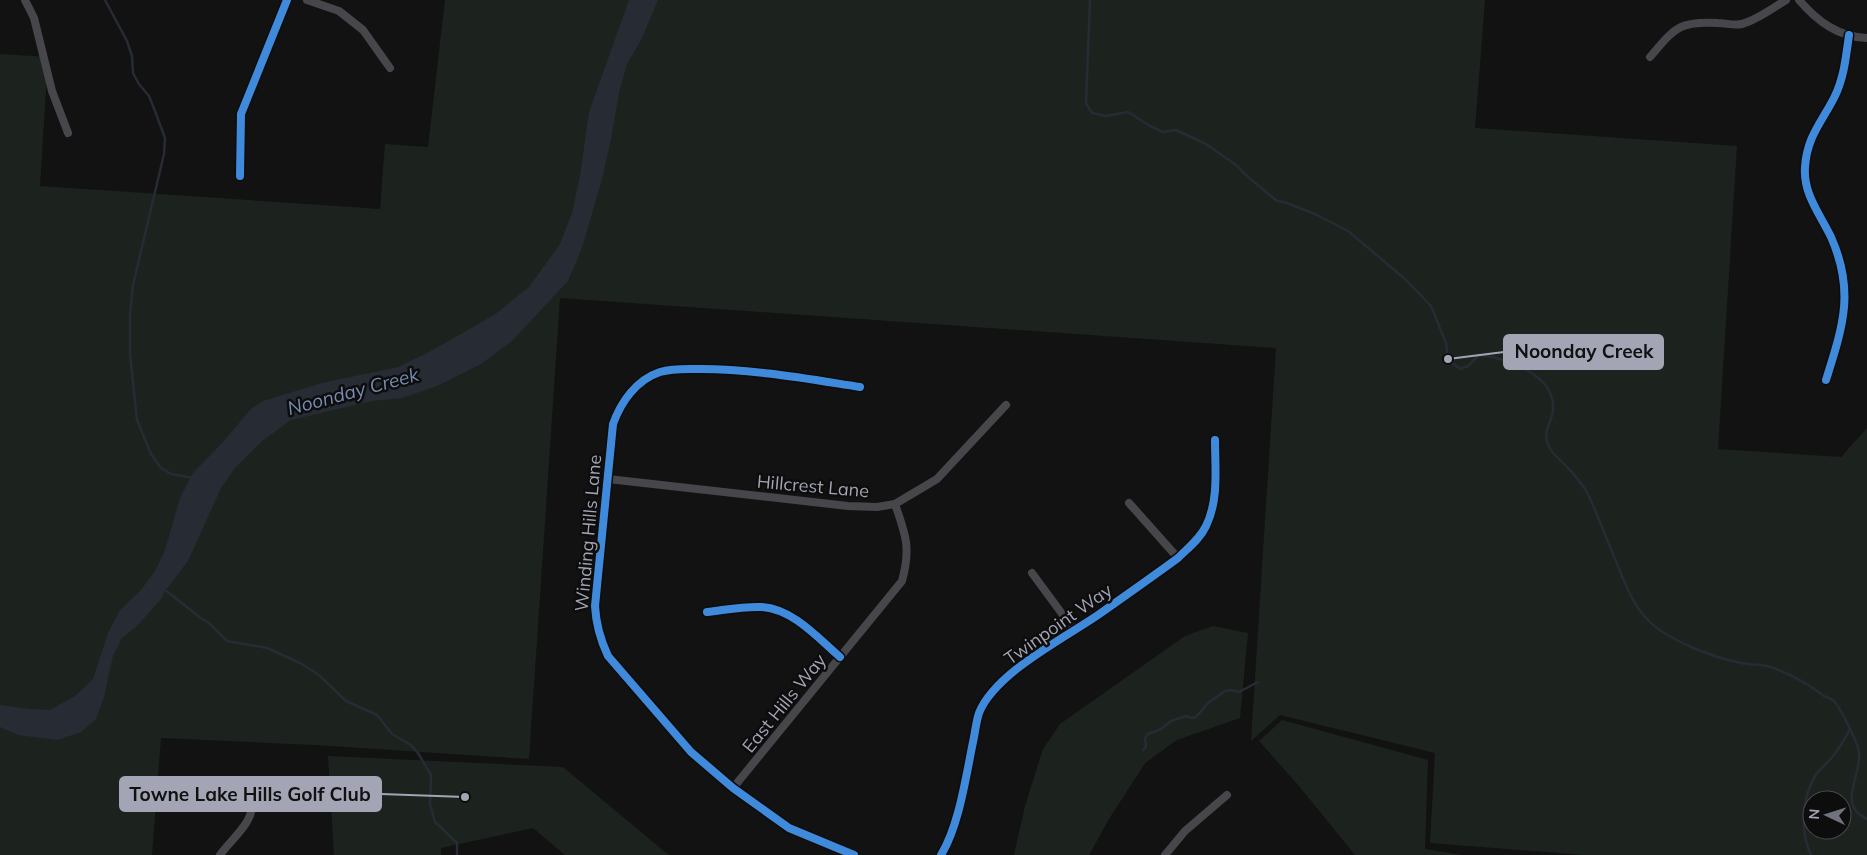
<svg xmlns="http://www.w3.org/2000/svg" width="1867" height="855" viewBox="0 0 1867 855" font-family="Mulish,sans-serif">
<rect width="100%" height="100%" fill="#121213"/>
<g fill="#1c231e" fill-rule="evenodd">
<path d="M445 0H1485L1475 128 1737 146 1718 449 1841 457 1867 428V855H1584L1430 843 1435 753 1280 715 1251 741 1276 348 560 298 529 759 315 745 161 738 152 855H0V54L48 57 40 186 380 209 385 144 428 147ZM1812 800H1842V830H1812Z"/>
<polygon points="1213,626 1248,633 1240,718 1177,740 1145,763 1109,819 1089,855 1014,855 1025,806 1043,749 1060,724 1185,636"/>
<polygon points="1282,720 1428,760 1425,849 1462,855 1355,855 1299,786 1259,741"/>
<polygon points="328,756 563,767 665,852 670,855 565,855 533,828 441,848 441,855 334,855"/>
</g>
<polygon fill="#262b34" points="629,0 658,0 642,38 627,64 619,93 611,139 602,179 582,248 568,281 512,341 481,364 437,386 402,398 372,401 291,420 262,441 235,468 221,488 188,561 165,591 162,598 136,627 122,638 113,656 104,697 96,719 81,732 58,740 18,735 0,727 0,705 29,709 50,710 75,696 93,679 108,633 120,610 140,591 155,571 165,550 180,498 193,473 222,443 252,408 263,401 322,383 398,367 431,351 494,315 529,287 560,244 572,213 580,176 589,112"/>
<g fill="none" stroke-linecap="round" stroke-linejoin="round">
<g stroke="#262b34" stroke-width="2.5">
<polyline points="105,0 127,41 132,56 133,73 139,84 149,96 155,111 165,138 164,154 133,285 130,315 130,354 137,420 151,454 160,467 171,474 193,478"/>
<path d="M1090 0 1086 103 1092 113 1106 116 1128 112 1150 126 1163 132 1176 130 1206 144 1236 165 1248 177 1277 201 1284 202 1315 214 1348 231 1405 279 1431 306 1446 343 1448 359 1460 369 1468 366 1479 355C1507 358 1556 375 1553 410 1552 423 1541 432 1549 447 1553 455 1561 460 1567 467 1575 475 1582 484 1588 494 1597 514 1605 534 1613 554 1622 575 1630 601 1646 618 1666 640 1712 657 1741 663 1751 665 1761 664 1771 667 1791 674 1807 683 1824 696 1827 698 1831 698 1834 701 1841 709 1857 741 1859 752 1862 776 1836 805 1867 819"/>
<polyline points="164,589 202,619 209,623 227,641 267,648 302,664 319,675 346,701 377,715 392,734 411,745 418,753 431,775 430,804 435,822 457,843 457,855"/>
<polyline points="1143,750 1146,747 1145,738 1148,734 1161,729 1171,721 1186,716 1191,718 1196,717 1208,703 1225,691 1231,690 1239,692 1258,682"/>
<path d="M1811 855C1800 832 1802 798 1815 776 1820 768 1828 763 1833 756 1840 748 1845 738 1850 729"/>
</g>
<g stroke="#47474b" stroke-width="8">
<polyline points="25,0 34,18 52,91 68,133"/>
<polyline points="307,0 339,11 363,30 390,68"/>
<path d="M1799 0C1817 21 1838 37 1867 38"/>
<path d="M1650 57C1675 28 1678 21 1718 23 1726 23 1734 26 1742 24 1757 20 1773 8 1786 0"/>
<polyline points="240,176 241,114 287,0"/>
<path d="M1826 380C1843 326 1855 291 1831 237 1820 214 1803 194 1805 167 1807 137 1821 123 1834 98 1844 78 1846 57 1849 35"/>
<polyline points="608,479 848,506 877,507 895,504 937,479 1006,405"/>
<polyline points="1129,503 1178,558"/>
<polyline points="1032,573 1074,630"/>
<path d="M707 612C725 610 744 606 762 607 793 609 818 638 840 657"/>
<path d="M733 788 902 581C911 548 906 536 895 504"/>
<path d="M220 855C233 837 254 823 253 799"/>
<path d="M854 855 789 828 733 788 691 752 608 656C600 639 596 625 595 606L613 424C621 402 636 380 660 372 673 368 687 369 701 369 754 369 808 379 860 387"/>
<path d="M941 855C959 826 966 776 973 742 975 733 976 722 979 713 995 673 1063 639 1098 615 1125 596 1152 577 1178 558 1188 548 1200 539 1206 526 1219 500 1215 468 1215 440"/>
<polyline points="1165,855 1185,831 1227,795"/>
</g>
<g stroke="#0d0d0e" stroke-width="11">
<g id="cycleway">
<polyline points="240,176 241,114 287,0"/>
<path d="M1826 380C1843 326 1855 291 1831 237 1820 214 1803 194 1805 167 1807 137 1821 123 1834 98 1844 78 1846 57 1849 35"/>
<path d="M707 612C725 610 744 606 762 607 793 609 818 638 840 657"/>
<path d="M854 855 789 828 733 788 691 752 608 656C600 639 596 625 595 606L613 424C621 402 636 380 660 372 673 368 687 369 701 369 754 369 808 379 860 387"/>
<path d="M941 855C959 826 966 776 973 742 975 733 976 722 979 713 995 673 1063 639 1098 615 1125 596 1152 577 1178 558 1188 548 1200 539 1206 526 1219 500 1215 468 1215 440"/>
</g>
</g>
<use href="#cycleway" stroke="#408adc" stroke-width="8"/>
</g>
<g text-anchor="middle" dominant-baseline="central" stroke-width="5" stroke-linejoin="round" paint-order="stroke">
<g font-size="18" fill="#a3a5b4" stroke="#0d0d0e">
<text transform="translate(813 486) rotate(5)">Hillcrest Lane</text>
<text transform="translate(588 533) rotate(-85)">Winding Hills Lane</text>
<text transform="translate(1058 624) rotate(-35)">Twinpoint Way</text>
<text transform="translate(784 703) rotate(-51)">East Hills Way</text>
</g>
<g font-size="19" font-style="italic" fill="#788cb1" stroke="#0d0d0e">
<text transform="translate(353 391) rotate(-15)">Noonday Creek</text>
</g>
</g>
<path fill="none" stroke="#a3a5b4" stroke-width="2" d="M1448 359L1504 352M465 797L381 794"/>
<g fill="#a3a5b4" stroke="#0d0d0e" stroke-width="2">
<circle cx="1448" cy="359" r="5"/>
<circle cx="465" cy="797" r="5"/>
</g>
<g fill="#a3a5b4" stroke="#a3a5b4" stroke-width="2">
<rect x="1504" y="335" width="159" height="34" rx="5"/>
<rect x="120" y="777" width="261" height="34" rx="5"/>
</g>
<g font-size="19" text-anchor="middle" font-weight="bold" fill="#111">
<text x="1584" y="358">Noonday Creek</text>
<text x="250" y="801">Towne Lake Hills Golf Club</text>
</g>
<g transform="translate(1827 815) rotate(274)"><circle r="24" fill="#0d0d0e" stroke="#494a50"/>
<path d="M0-4L9 19L0 12L-9 19Z" fill="#70727c"/>
<text y="-8" font-size="14" font-weight="bold" text-anchor="middle" fill="#a3a5b4">N</text>
</g>
</svg>
